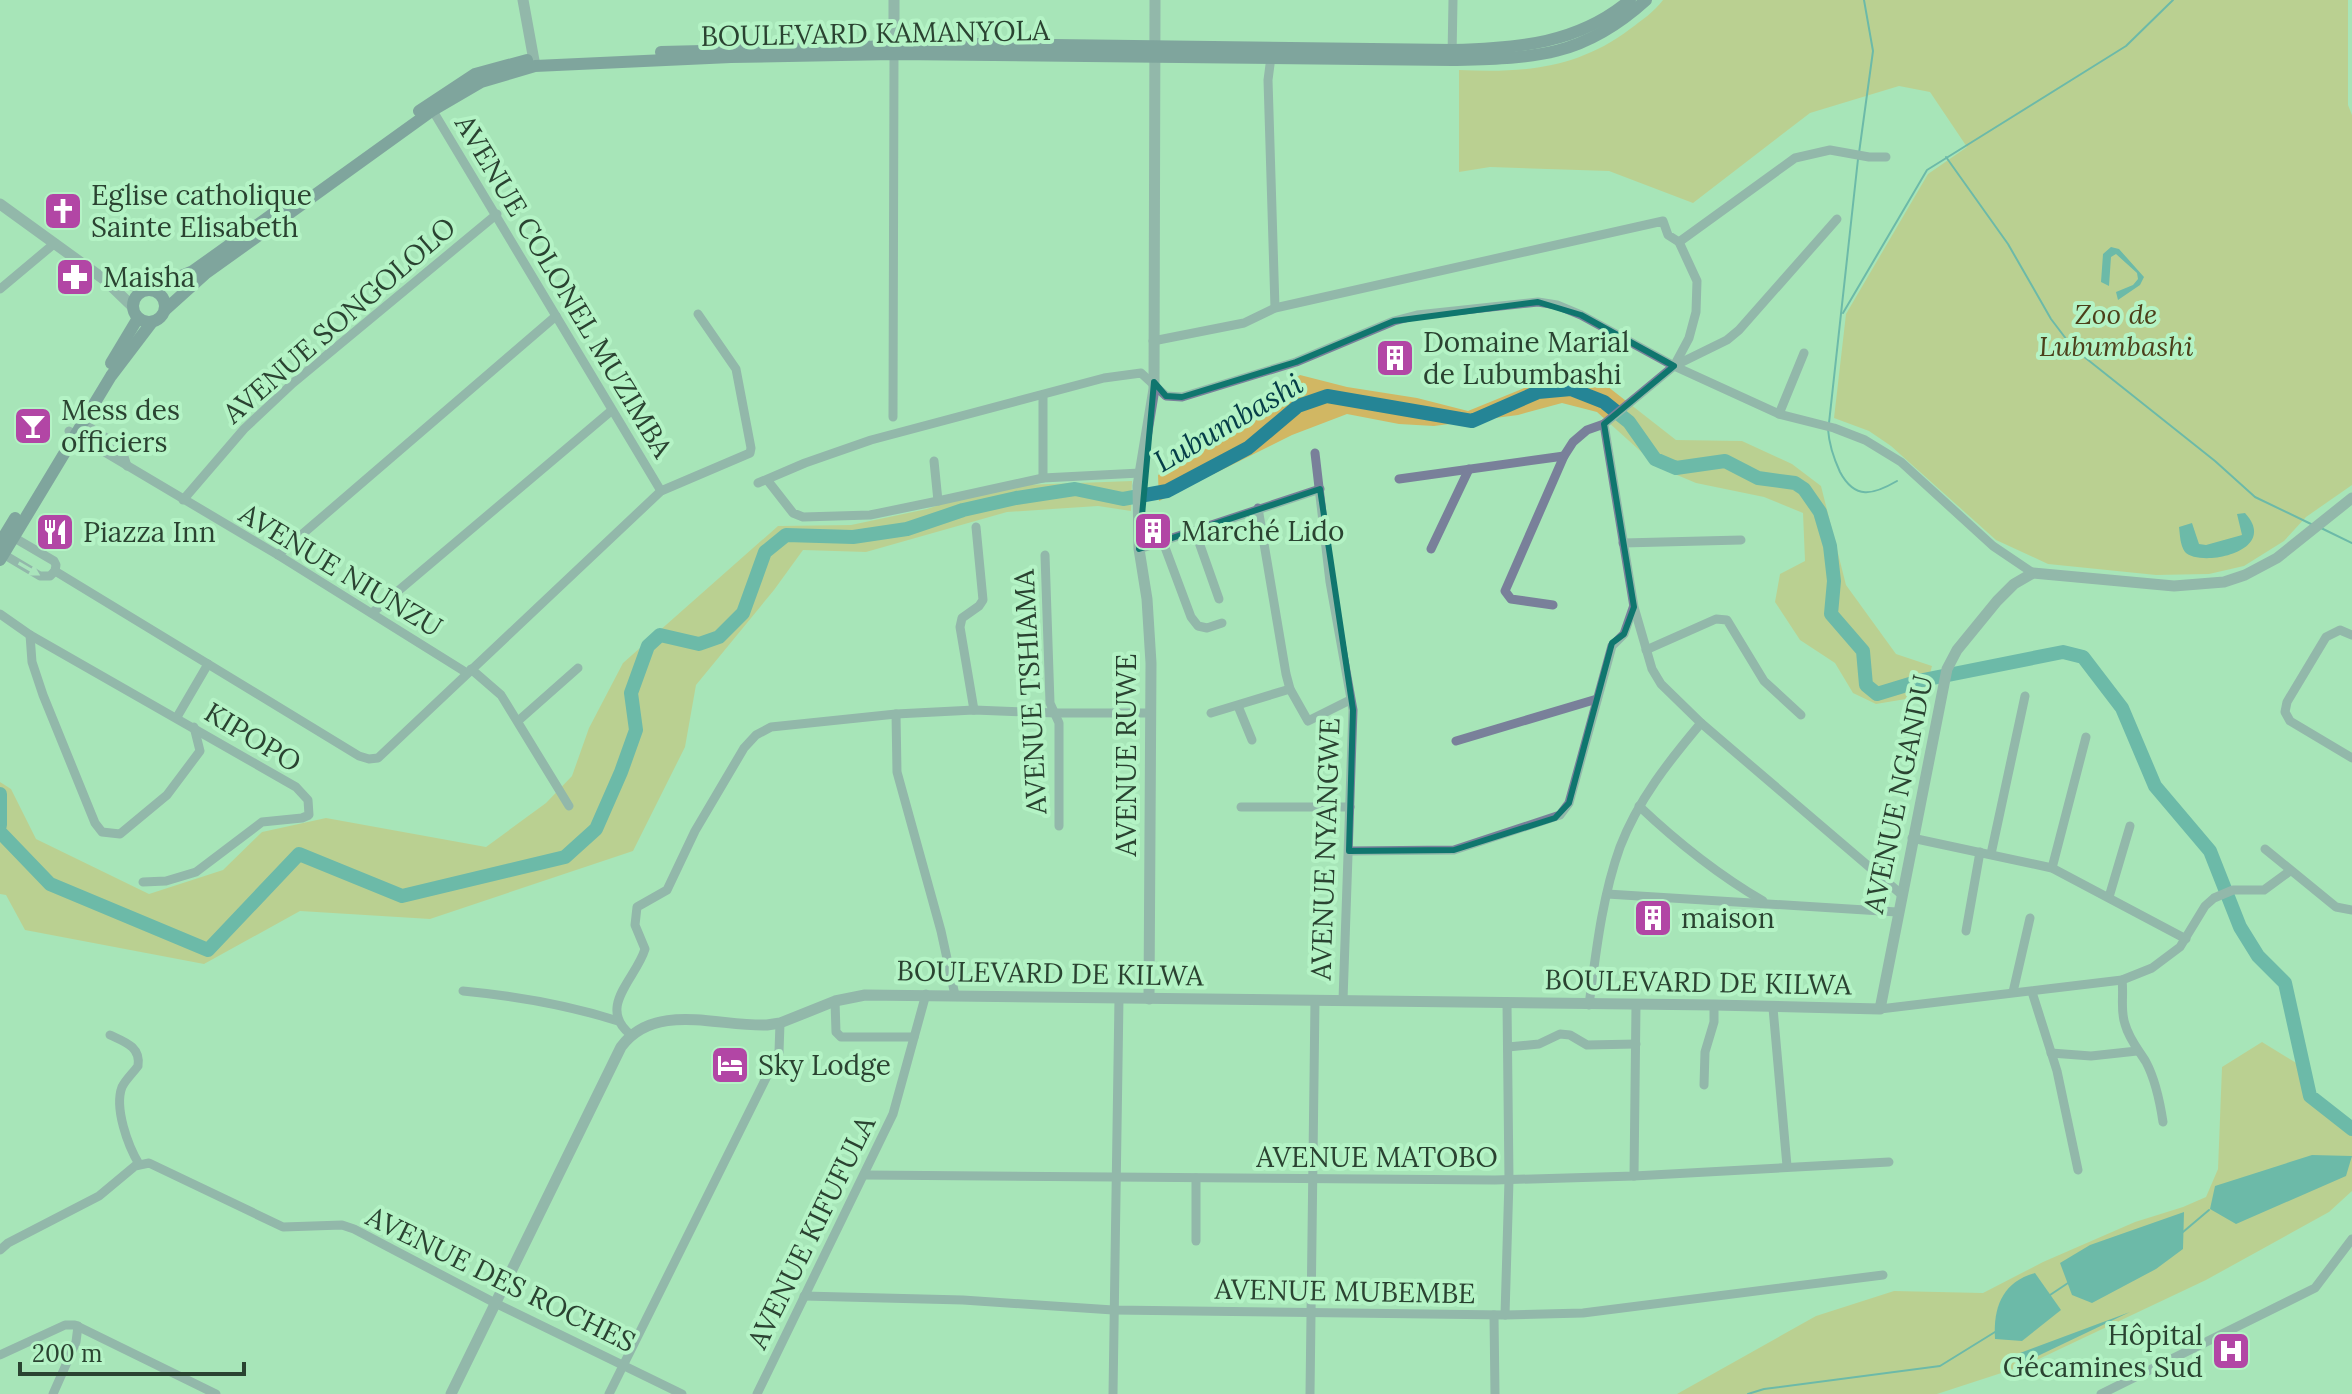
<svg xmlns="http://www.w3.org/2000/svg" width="2352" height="1394" viewBox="0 0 2352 1394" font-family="Lora,serif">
<rect width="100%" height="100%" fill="#a7e5b8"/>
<g fill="#d1b763">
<path d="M1663 0H2348V105L2352 115V485L2306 517 2284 541 2244 566 2209 574 2156 575 2048 564 1996 540 1891 446 1869 431 1834 418 1846 314 1928 174 1967 147 1930 92 1899 86 1810 113 1693 203 1609 171 1490 167 1459 172V70C1523 73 1577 69 1630 29 1642 20 1654 12 1663 0Z"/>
<polygon points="1560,369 1598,379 1676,440 1742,441 1792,464 1821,486 1846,585 1896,654 1932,666 1924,696 1876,704 1853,693 1835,663 1800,640 1775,602 1780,574 1805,561 1803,513 1764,497 1696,483 1658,467 1597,412 1562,403 1518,415 1434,426 1399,424 1347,414 1292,435 1159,501 1158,475 1243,428 1270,398 1300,375 1347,387 1417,398 1468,411 1522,389"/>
<polygon points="1132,481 1131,511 1098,506 1007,512 866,552 803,550 774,590 696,685 685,747 633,851 430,919 300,911 204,964 25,930 6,895 0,894 0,782 11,789 36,839 149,894 223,870 262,832 326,818 486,847 546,803 572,776 589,728 623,663 778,526 851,525 927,509 996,486"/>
<polygon points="2262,1042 2298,1064 2308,1096 2352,1129 2352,1191 2329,1212 2206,1280 2026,1365 1937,1394 1677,1394 1816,1316 1894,1291 1983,1293 2043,1262 2135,1222 2183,1207 2206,1197 2218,1169 2222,1067"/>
</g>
<g fill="#258596">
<polygon points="2111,247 2119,249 2144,277 2140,285 2118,300 2116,292 2133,285 2138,279 2137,273 2116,254 2111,257 2109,286 2101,282 2103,254"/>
<path d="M2245 513C2281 552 2200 568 2185 552 2180 545 2180 535 2179 527L2192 523 2199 544 2206 545 2242 535 2237 514Z"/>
<polygon points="2312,1155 2352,1156 2346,1176 2236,1224 2210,1209 2215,1186"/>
<polygon points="2184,1212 2183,1249 2156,1269 2092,1303 2072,1295 2060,1263 2090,1245"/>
<path d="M2035 1273 2061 1310 2022 1341 1995 1339C1993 1308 2002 1282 2035 1273Z"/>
<polygon points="2130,1312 2025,1362 2011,1361 2020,1353"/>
</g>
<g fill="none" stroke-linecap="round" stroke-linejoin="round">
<g stroke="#258596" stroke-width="2">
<polyline points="1859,153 1873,51 1864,0"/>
<polyline points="1946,157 2008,244 2051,319 2073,348 2215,461 2255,497 2311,524"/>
<polyline points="1843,313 1927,170 2126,46 2173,0"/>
<polyline points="1829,423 1858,159"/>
<path d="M1828 429C1829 444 1834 459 1840 472 1855 500 1873 495 1897 481"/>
<polyline points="2321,528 2352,543"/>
<polyline points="2183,1232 2209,1210"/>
<polyline points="2050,1295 2068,1283"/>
<polyline points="1748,1394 1764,1389 1940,1366 1995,1332"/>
</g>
<g stroke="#258596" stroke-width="14">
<polyline points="0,794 0,825"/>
<polyline points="0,832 50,884 208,950 299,854 402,896 565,857 596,829 621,772 636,730 631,693 648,646 660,635 699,644 719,637 743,613 765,552 786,535 853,537 907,529 963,510 1016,498 1075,489 1123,499 1167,491 1248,448 1298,406 1327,396 1472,421 1538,392 1571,389 1604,402 1629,422 1655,459 1676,468 1725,461 1758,478 1795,483 1804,489 1820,512 1830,546 1834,581 1831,614 1863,651 1866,685 1877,694 1923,680 2063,652 2083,657 2122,708 2155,786 2210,851 2240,927 2258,956 2285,983 2310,1096 2352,1129"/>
</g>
<g stroke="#79809a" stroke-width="9">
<polyline points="1271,57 1268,80 1275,308"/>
<polyline points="1452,57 1453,0"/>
<polyline points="430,106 661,491"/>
<polyline points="1679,242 1795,158 1830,150 1869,157 1886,157"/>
<polyline points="0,289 55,243"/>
<polyline points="1153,341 1244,323 1275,308 1663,221 1668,235 1679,242 1697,281 1696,312 1689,338 1674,366 1604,424 1587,430 1573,442 1564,456 1505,591 1511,599 1553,605"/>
<polyline points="1674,366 1727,340 1739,330 1837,219"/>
<polyline points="1779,414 1804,353"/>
<polyline points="893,417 894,54"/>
<polyline points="76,419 121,447 127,466"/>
<polyline points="1604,424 1634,607 1652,669 1661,684 1701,723 1901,894"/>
<polyline points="69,431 278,555 467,673"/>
<polyline points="1315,453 1330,582 1353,710 1343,1000"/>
<polyline points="934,461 938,501 1043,478 1140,473"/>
<polyline points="1043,478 1043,395"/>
<polyline points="1399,479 1564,456"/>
<polyline points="768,481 793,513 803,517 870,515 938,501"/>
<polyline points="758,483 805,463 871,440 1104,378 1141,373 1166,396 1182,397 1296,362 1394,321 1417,315 1538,302 1557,305 1581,315 1674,366 1779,414 1834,428 1865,440 1901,462 1993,546 2033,573"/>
<polyline points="183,500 244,429 293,383 497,214"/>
<polyline points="1258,508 1286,674 1290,689 1308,721 1350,700"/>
<polyline points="1195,531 1219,599"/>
<polyline points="13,537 54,561 56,565 55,571"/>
<polyline points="1163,542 1191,617 1198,626 1207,628 1222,623"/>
<polyline points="1623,543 1741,540"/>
<polyline points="1139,549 1320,489"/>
<polyline points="1431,549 1469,469"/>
<polyline points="3,554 40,576 50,576 55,571"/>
<polyline points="278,555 556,316"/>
<polyline points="1045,555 1050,703 1059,723 1059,826"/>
<polyline points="55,571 359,756 369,759 378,758 661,491 750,453 751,448 736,369 698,314"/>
<polyline points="372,613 611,411"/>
<polyline points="0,614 30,635 296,787 308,800 309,815 302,818 262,822 196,872 166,881 143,882"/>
<polyline points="30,635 32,662 43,695 95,823 102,832 120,834 167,795 200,751 194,727"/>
<polyline points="2352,635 2340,630 2326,637 2287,702 2285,712 2290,721 2352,758"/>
<polyline points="1646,650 1716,619 1727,620 1764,681 1801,715"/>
<polyline points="471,669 501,695 569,806"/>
<polyline points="1238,706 1252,740"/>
<polyline points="974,710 960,627 962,618 979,606 983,600 976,527"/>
<polyline points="1211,713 1290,689"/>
<polyline points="896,714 897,772 941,931 955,995"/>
<polyline points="177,717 208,664"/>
<polyline points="518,721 578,668"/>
<polyline points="1456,741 1597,699"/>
<path d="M1639 806C1678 843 1717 874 1763 901"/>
<polyline points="1241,807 1350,807"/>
<polyline points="1912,838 2052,868 2186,939"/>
<polyline points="2265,849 2336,907 2352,910"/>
<polyline points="1349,851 1454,850 1560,815 1569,803 1612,646 1624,634 1633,608"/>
<polyline points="1991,854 2025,696"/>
<polyline points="2052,868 2086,737"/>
<polyline points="1607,894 1897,912"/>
<polyline points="2109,897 2130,826"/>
<polyline points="1966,931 1980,852"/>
<path d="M2122 980C2124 995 2120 1010 2125 1024 2129 1039 2138 1049 2146 1062 2156 1081 2160 1102 2163 1122"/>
<path d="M463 991C516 996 568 1005 618 1021"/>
<polyline points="2013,992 2030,918"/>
<polyline points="2032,992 2057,1071 2078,1170"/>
<polyline points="835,1001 836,1032 841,1037 914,1037"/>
<path d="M1589 1005C1596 952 1602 897 1620 847 1638 800 1669 761 1701 723"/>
<polyline points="1773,1008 1787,1166"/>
<polyline points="1880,1009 2122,980 2152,968 2180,947 2205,906 2214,898 2233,890 2264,890 2290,871"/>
<path d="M110 1035C125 1042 141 1047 138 1066 133 1073 126 1079 122 1087 114 1108 128 1146 139 1164"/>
<path d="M631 1035C596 1007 636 979 645 949L635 925 637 907 667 890 695 831 744 748 756 735 771 727 896 714 974 710 1055 713H1151"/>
<polyline points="1508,1047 1539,1044 1560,1034 1570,1035 1587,1045 1636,1044"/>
<polyline points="2051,1053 2091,1056 2137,1051"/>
<polyline points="1704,1085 1705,1052 1714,1022 1714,1005"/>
<polyline points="864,1175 1495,1180 1634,1176 1889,1162"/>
<polyline points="1634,1176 1636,1005"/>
<polyline points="1196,1178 1196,1241"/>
<polyline points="0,1250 8,1243 99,1196 135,1166 149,1163 283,1227 342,1225 354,1229 495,1303 682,1394"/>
<polyline points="804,1296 963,1300 1113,1310 1505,1315 1583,1313 1883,1275"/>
<polyline points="1494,1315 1495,1394"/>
<polyline points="1505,1315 1509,1180 1507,1003"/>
<polyline points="0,1355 65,1325 75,1325 216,1394"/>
<polyline points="53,1394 76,1342 78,1326"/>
<polyline points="609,1394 779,1052 780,1023"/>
<polyline points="757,1394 893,1114 926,994"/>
<polyline points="1113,1394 1119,998"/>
<polyline points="1310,1394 1315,1000"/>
<polyline points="2101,1394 2315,1288 2352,1239"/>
</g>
<g stroke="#79809a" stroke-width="11">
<polyline points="523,0 535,66"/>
<polyline points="894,0 894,54"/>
<polyline points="0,204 105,280 133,307"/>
<polyline points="110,281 149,289"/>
<polyline points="1149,999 1151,663 1147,599 1139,549 1138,486 1154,389 1155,0"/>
<path d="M451 1394 621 1047C655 1001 719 1027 767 1025L780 1023 835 1001 865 995 1714 1005 1880 1009 1947 669 1957 650 1997 601 2014 584 2033 573 2174 586 2224 582 2245 575 2277 558 2352 498"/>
</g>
<g stroke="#4f587d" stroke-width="12">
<path d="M661 52 978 44 1453 50C1518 48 1578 44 1630 0"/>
<polyline points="419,111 475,74 527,60"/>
<polyline points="150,289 193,271 299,195"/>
<circle cx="149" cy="306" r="16"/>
<path d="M165 310 205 274 433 110 481 82 535 66 731 57 894 54 1452 60C1534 58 1582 58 1646 0"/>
<polyline points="111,363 138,318"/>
<polyline points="0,543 15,518"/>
<polyline points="0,560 111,376 152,322"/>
</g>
</g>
<defs><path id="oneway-solid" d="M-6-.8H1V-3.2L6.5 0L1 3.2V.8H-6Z" transform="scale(2)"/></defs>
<use fill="#abe2bf" href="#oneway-solid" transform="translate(29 569) rotate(30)"/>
<path d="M0 0H2352V1394H0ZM1538 302 1581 315 1674 366 1604 424 1634 607 1624 634 1612 643 1569 803 1555 818 1454 850 1349 851 1353 710 1320 489 1139 549 1154 382 1166 396 1182 397 1296 362 1394 321Z" fill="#a7e5b8" fill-opacity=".55" fill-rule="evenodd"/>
<path fill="none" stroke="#0f766e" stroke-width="6" stroke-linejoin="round" d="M1538 302 1581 315 1674 366 1604 424 1634 607 1624 634 1612 643 1569 803 1555 818 1454 850 1349 851 1353 710 1320 489 1139 549 1154 382 1166 396 1182 397 1296 362 1394 321Z"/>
<defs>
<g id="church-square" transform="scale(2)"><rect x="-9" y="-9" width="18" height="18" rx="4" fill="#b246a5" stroke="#b4f3c5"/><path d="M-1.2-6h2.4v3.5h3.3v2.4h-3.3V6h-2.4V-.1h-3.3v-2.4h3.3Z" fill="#fff"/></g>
<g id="pharmacy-square" transform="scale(2)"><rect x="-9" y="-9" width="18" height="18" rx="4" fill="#b246a5" stroke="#b4f3c5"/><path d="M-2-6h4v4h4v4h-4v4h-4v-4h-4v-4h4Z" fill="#fff"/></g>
<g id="building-square" transform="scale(2)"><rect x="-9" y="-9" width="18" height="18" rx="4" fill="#b246a5" stroke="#b4f3c5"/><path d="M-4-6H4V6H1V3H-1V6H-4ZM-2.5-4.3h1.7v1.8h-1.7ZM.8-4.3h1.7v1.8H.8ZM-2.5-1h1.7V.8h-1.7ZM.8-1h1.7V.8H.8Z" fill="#fff"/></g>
<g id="bar-square" transform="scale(2)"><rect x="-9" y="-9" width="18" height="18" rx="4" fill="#b246a5" stroke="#b4f3c5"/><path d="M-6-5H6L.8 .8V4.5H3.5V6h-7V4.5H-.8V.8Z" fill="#fff"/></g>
<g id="restaurant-square" transform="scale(2)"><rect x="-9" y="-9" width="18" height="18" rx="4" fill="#b246a5" stroke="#b4f3c5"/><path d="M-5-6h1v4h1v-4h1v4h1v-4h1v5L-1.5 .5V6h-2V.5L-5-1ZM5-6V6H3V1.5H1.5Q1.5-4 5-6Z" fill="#fff"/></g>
<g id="hotel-square" transform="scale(2)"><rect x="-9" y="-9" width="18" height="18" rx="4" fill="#b246a5" stroke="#b4f3c5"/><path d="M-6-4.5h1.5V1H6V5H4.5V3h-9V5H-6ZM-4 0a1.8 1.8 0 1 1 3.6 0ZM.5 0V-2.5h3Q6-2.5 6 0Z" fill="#fff"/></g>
<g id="hospital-square" transform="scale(2)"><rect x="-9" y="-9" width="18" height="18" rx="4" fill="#b246a5" stroke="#b4f3c5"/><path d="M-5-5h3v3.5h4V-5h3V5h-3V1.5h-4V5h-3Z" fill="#fff"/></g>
</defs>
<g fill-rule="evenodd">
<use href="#church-square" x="63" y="211"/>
<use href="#pharmacy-square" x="75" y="277"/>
<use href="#building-square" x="1395" y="358"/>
<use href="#bar-square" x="33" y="426"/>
<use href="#building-square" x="1153" y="531"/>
<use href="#restaurant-square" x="55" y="532"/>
<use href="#building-square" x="1653" y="918"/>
<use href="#hotel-square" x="730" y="1065"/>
<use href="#hospital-square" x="2231" y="1351"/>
</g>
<g text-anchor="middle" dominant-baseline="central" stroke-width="8" stroke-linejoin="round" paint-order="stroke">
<g font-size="28" fill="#2a4331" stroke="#b4f3c5">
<text transform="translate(875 33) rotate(-1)">BOULEVARD KAMANYOLA</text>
<text transform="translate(564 286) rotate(59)">AVENUE COLONEL MUZIMBA</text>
<text transform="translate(339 320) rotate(-41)">AVENUE SONGOLOLO</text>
<text transform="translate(341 570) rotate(31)">AVENUE NIUNZU</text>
<text transform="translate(1030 692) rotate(-93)">AVENUE TSHIAMA</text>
<text transform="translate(253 737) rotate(31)">KIPOPO</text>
<text transform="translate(1126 755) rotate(-90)">AVENUE RUWE</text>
<text transform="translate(1898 794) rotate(-78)">AVENUE NGANDU</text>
<text transform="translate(1325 849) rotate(-88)">AVENUE NYANGWE</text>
<text transform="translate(1050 973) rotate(1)">BOULEVARD DE KILWA</text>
<text transform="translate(1698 982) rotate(1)">BOULEVARD DE KILWA</text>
<text x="1377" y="1157">AVENUE MATOBO</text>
<text transform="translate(811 1232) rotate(-64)">AVENUE KIFUFULA</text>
<text transform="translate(501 1279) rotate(26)">AVENUE DES ROCHES</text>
<text transform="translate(1345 1291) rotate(1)">AVENUE MUBEMBE</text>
</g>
<g font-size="28" fill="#2a4331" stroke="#b4f3c5" text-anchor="start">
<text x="91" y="195">Eglise catholique<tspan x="91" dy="32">Sainte Elisabeth</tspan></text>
<text x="103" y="277">Maisha</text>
<text x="1423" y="342">Domaine Marial<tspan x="1423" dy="32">de Lubumbashi</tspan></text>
<text x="61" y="410">Mess des<tspan x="61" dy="32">officiers</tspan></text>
<text x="1181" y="531">Marché Lido</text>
<text x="83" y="532">Piazza Inn</text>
<text x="1681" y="918">maison</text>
<text x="758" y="1065">Sky Lodge</text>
<text x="2203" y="1335" text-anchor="end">Hôpital<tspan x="2203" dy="32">Gécamines Sud</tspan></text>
</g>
<g font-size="28" font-style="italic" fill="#4c401b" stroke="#b4f3c5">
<text x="2116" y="314">Zoo de<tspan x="2116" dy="32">Lubumbashi</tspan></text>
</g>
<g font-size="30" font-style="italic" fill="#053e48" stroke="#b4f3c5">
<text transform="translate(1228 422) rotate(-30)">Lubumbashi</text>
</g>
</g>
<path d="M20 1362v12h224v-12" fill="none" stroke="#2a4331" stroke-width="4"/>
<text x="32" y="1362" font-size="24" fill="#2a4331" stroke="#b4f3c5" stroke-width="6" paint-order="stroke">200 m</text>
</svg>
